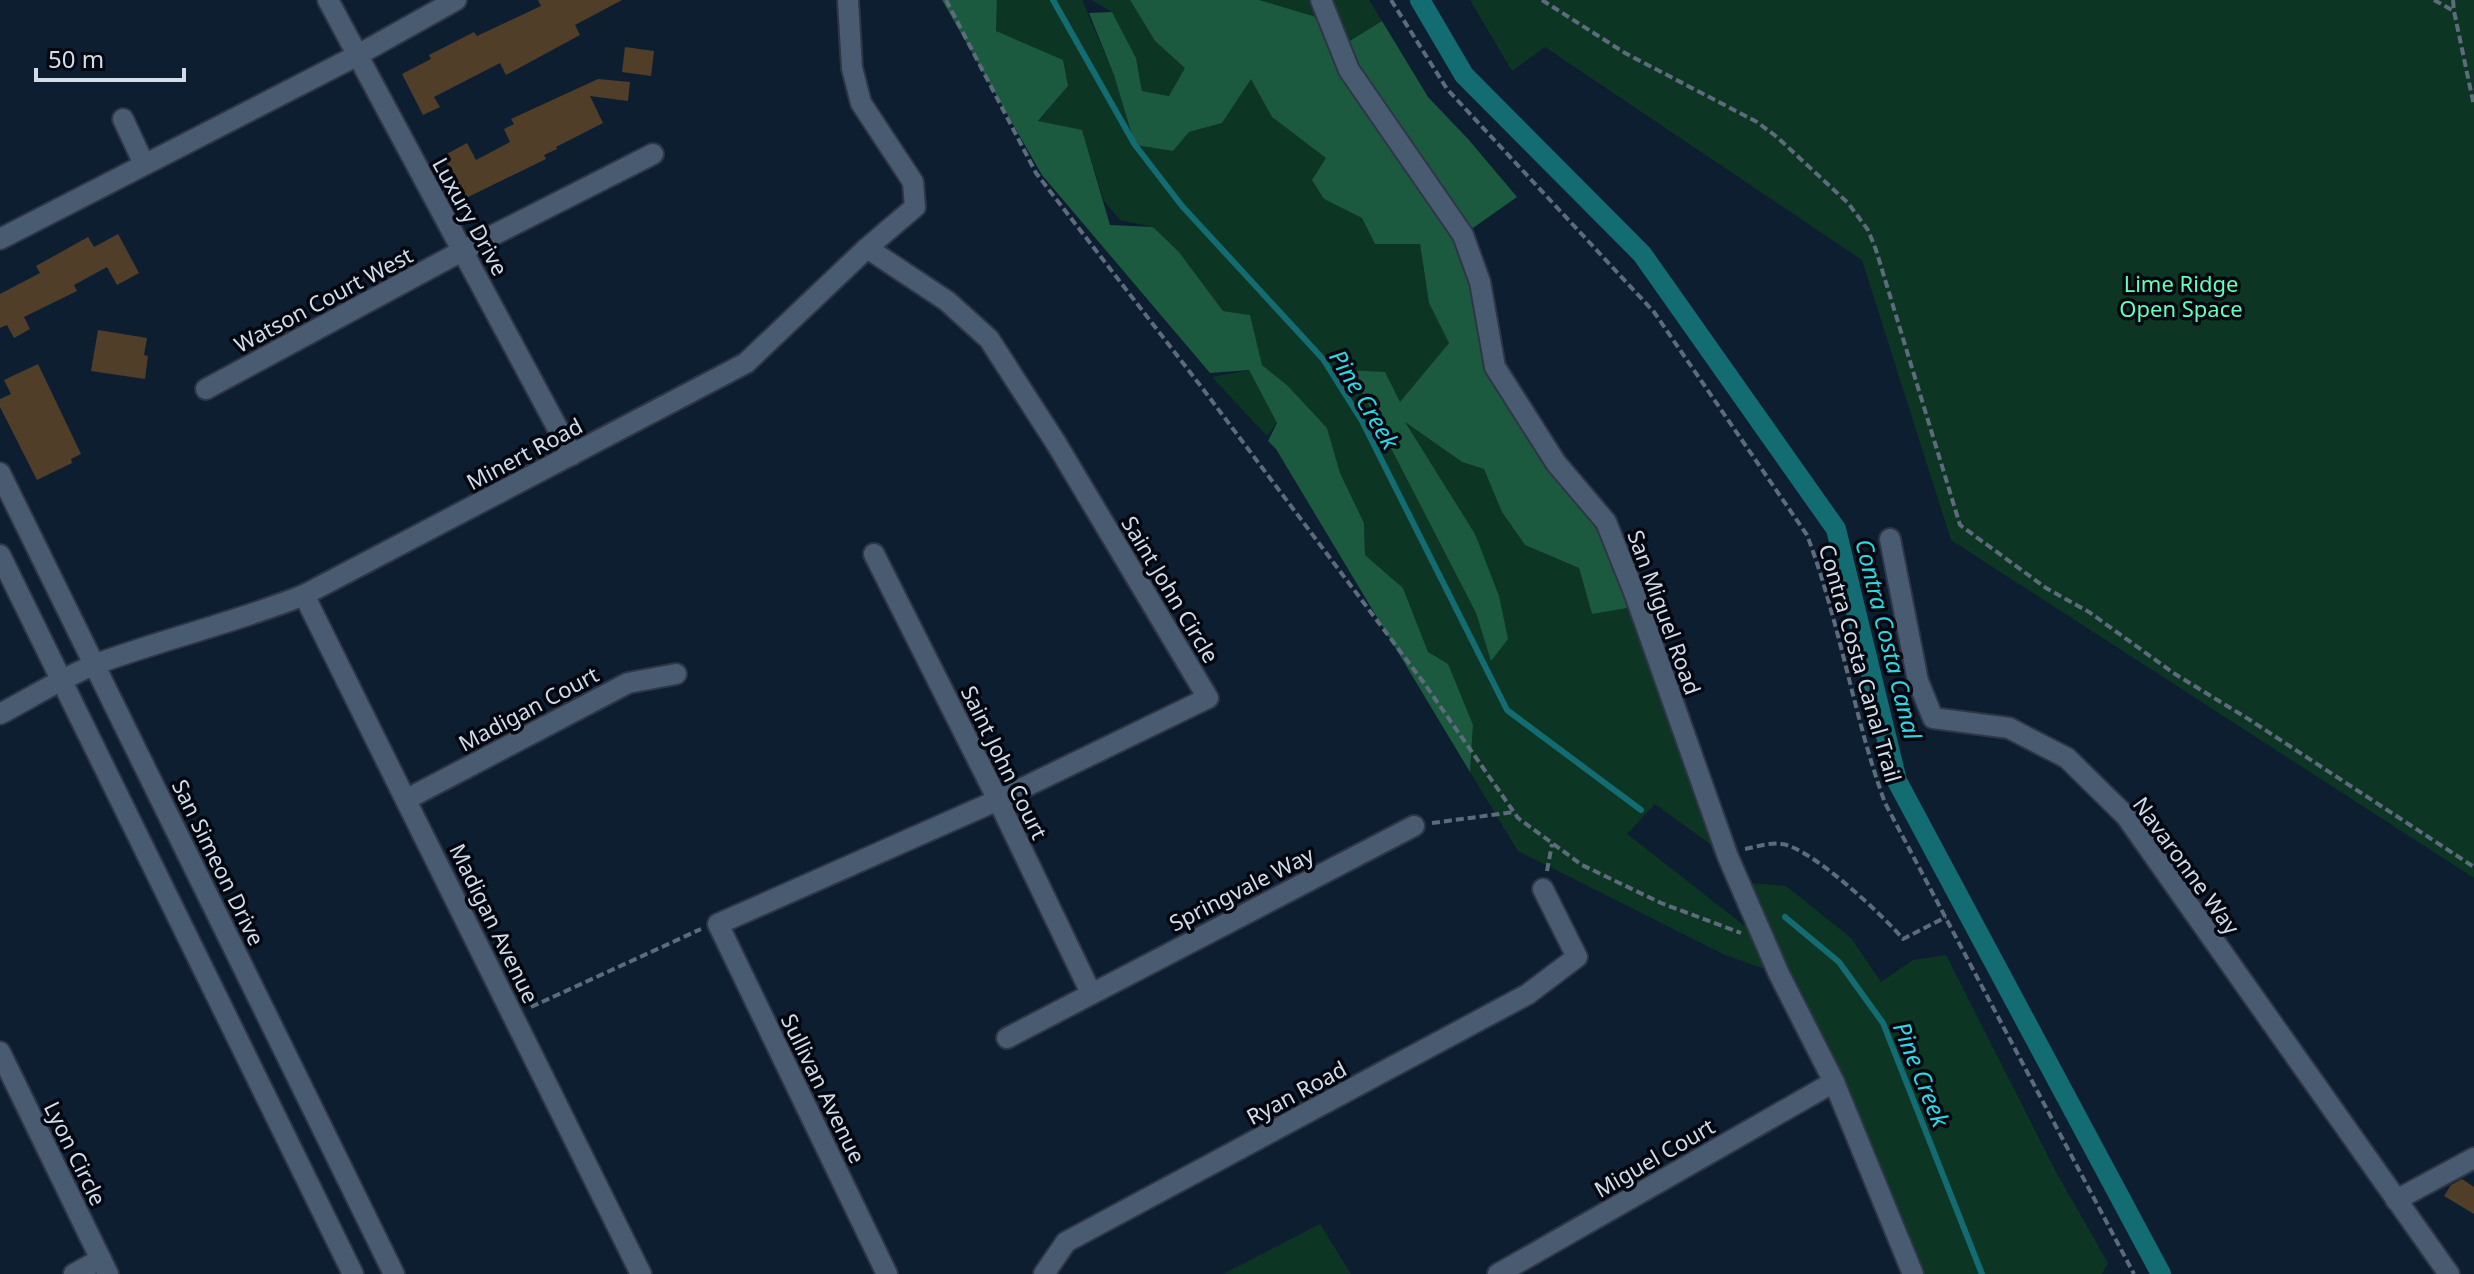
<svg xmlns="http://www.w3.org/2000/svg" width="2474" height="1274" viewBox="0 0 2474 1274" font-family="'Noto Sans',sans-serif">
<rect width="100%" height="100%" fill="#0e1e31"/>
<g fill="#0d3524">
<polygon points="997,0 1082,0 1114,75 1135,145 1173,151 1189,132 1222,123 1251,78 1272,117 1327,158 1324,199 1362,218 1375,244 1420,244 1429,303 1449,343 1400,403 1385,373 1345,370 1361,390 1476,613 1491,660 1475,534 1403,421 1462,462 1485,469 1502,512 1525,545 1579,568 1592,614 1639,606 1728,857 1655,804 1627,834 1764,941 1737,882 1786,886 1851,938 1881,982 1913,960 1946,955 2056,1172 2108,1263 2102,1274 1913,1274 1779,974 1725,955 1518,851 1470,772 1473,725 1428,652 1403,588 1365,555 1364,523 1340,473 1327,428 1288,386 1262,365 1250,315 1223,311 1179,252 1153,227 1120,220 1104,201 1082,131 1038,122 1068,86 996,31"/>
<polygon points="1092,0 1130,0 1155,41 1186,68 1170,96 1142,91 1136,58 1112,12"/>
<polygon points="1259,0 1369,0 1382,21 1339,47"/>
<polygon points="1470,0 2474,0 2474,878 1951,540 1862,260 1545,47 1512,71"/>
<polygon points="1249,370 1277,423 1267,436 1212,377"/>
<polygon points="1320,1224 1351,1274 1223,1274"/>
</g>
<g fill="#1c5a3f">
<polygon points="942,0 997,0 996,31 1063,60 1068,86 1038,121 1082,130 1110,225 1153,227 1179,252 1223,311 1250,315 1262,365 1288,386 1327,428 1340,473 1364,523 1365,555 1403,588 1428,652 1448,664 1473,725 1470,772 1276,449 1268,441 1277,423 1249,370 1210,373 1042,175"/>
<polygon points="1130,0 1259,0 1329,21 1340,47 1382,21 1428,97 1468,139 1517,197 1463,235 1500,375 1606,522 1639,606 1592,614 1579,568 1525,545 1502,512 1484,469 1462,462 1405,422 1475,534 1499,596 1508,639 1491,661 1476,613 1361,390 1345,370 1385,372 1400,402 1449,343 1429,303 1420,244 1375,244 1362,218 1324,199 1312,180 1326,158 1272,117 1251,79 1222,123 1189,132 1173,151 1135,145 1114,75 1089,13 1112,12 1136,58 1142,91 1169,96 1185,68 1155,41"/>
</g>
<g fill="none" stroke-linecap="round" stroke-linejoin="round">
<g stroke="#136c72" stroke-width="6">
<polyline points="1053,0 1135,145 1182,206 1323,359 1362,421 1507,710 1641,810"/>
<polyline points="1785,917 1839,962 1883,1023 1982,1274"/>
</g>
<polyline stroke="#136c72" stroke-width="20" points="1420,0 1464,75 1642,254 1836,529 1897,781 2161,1274"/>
</g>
<g fill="#513e29">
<polygon points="538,0 622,0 575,25 580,35 506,75 500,63 434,97 440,107 423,115 402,74 431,59 429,55 474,32 477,36 541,6"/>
<polygon points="625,47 654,51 651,76 622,72"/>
<polygon points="598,79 630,82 628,101 590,96 603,123 556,147 557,149 544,155 546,159 466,198 443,156 467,143 476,160 510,142 504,129 514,124 511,119"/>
<polygon points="118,234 139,273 117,285 107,267 74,285 77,291 24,317 30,329 14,338 7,325 0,328 0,294 40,273 36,266 88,237 94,247"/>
<polygon points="98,330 147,338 144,355 148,356 145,379 91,371"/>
<polygon points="38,364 81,454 71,459 72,463 37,480 0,407 0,399 11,394 4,380"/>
<polygon points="2462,1179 2474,1187 2474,1214 2444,1196 2451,1185"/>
</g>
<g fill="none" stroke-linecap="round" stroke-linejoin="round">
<g stroke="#2e3646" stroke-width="24">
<g id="minor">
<polyline points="328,0 572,455"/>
<polyline points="1321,0 1349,70 1463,235 1480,282 1495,367 1556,463 1606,522 1634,592 1728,857 1779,974 1834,1082 1913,1274"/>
<polyline points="123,119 144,164"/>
<polyline points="0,239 356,56 456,0"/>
<polyline points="867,248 947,301 989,339 1056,443 1208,698 998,800 718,924 887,1274"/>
<polyline points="206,389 462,251 653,154"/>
<polyline points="0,473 394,1274"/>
<polyline points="1890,539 1918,681 1933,718 2009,728 2067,758 2126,816 2449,1274"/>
<polyline points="874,554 998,800 1091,993"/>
<polyline points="0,555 353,1274"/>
<polyline points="304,595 641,1274"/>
<path d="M0 714C32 697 65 676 99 663 167 638 237 622 304 595L746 363 867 248 915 207 913 182 861 103 852 68 848 0"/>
<polyline points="407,799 628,683 676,674"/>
<polyline points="1007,1038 1414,826"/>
<polyline points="0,1052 108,1274"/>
<polyline points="2396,1200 2474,1158"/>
<polyline points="74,1274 101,1259"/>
<polyline points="1044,1274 1066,1242 1528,994 1577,957 1543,889"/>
<polyline points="1498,1274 1834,1082"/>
</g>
</g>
<g stroke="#5d6b7c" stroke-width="4" stroke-dasharray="8 4" stroke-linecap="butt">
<polyline points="946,0 1036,173 1203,389 1424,683 1518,818 1582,865 1661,903 1741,933"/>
<path d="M1391 0 1447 89 1654 312 1807 535C1840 622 1853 715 1885 803L2134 1274"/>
<polyline points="1542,0 1625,53 1757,122 1777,137 1848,203 1868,230 1876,250 1960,525 2046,588 2089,612 2175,674 2250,720 2474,867"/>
<polyline points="2434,0 2454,11 2474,106"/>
<polyline points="2453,0 2454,11"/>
<polyline points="1432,823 1514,812"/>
<path d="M1745 849C1756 847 1770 842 1782 844 1811 848 1883 915 1903 939L1946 917"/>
<polyline points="1547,871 1552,844"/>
<polyline points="531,1007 701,929"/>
</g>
<use href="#minor" stroke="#485b71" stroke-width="20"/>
</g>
<g text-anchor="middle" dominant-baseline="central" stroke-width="7" stroke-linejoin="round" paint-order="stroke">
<g font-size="22" fill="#d2dce9" stroke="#030810">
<text transform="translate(471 216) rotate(61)">Luxury Drive</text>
<text transform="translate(323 299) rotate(-28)">Watson Court West</text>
<text transform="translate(524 453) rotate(-28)">Minert Road</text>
<text transform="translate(1171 589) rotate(59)">Saint John Circle</text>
<text transform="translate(1665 612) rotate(70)">San Miguel Road</text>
<text transform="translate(1861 663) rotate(74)">Contra Costa Canal Trail</text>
<text transform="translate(528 708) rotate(-28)">Madigan Court</text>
<text transform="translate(1005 762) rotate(64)">Saint John Court</text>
<text transform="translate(219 862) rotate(64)">San Simeon Drive</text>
<text transform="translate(2187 865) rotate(54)">Navaronne Way</text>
<text transform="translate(1241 888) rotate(-27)">Springvale Way</text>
<text transform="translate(495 923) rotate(64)">Madigan Avenue</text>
<text transform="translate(824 1088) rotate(64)">Sullivan Avenue</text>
<text transform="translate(1296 1092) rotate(-28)">Ryan Road</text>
<text transform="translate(76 1153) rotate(64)">Lyon Circle</text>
<text transform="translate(1654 1157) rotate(-30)">Miguel Court</text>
</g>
<g font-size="22" fill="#67fdbb" stroke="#030810">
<text x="2181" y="283">Lime Ridge<tspan x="2181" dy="25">Open Space</tspan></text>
</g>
<g font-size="24" font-style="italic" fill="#32d6e2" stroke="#030810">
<text transform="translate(1365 399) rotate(59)">Pine Creek</text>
<text transform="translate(1889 639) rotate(76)">Contra Costa Canal</text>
<text transform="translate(1922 1074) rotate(68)">Pine Creek</text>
</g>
</g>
<path d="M36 68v12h148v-12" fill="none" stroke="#d2dce9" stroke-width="4"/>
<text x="48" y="68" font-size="24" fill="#d2dce9" stroke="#030810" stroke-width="6" paint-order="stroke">50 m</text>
</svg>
